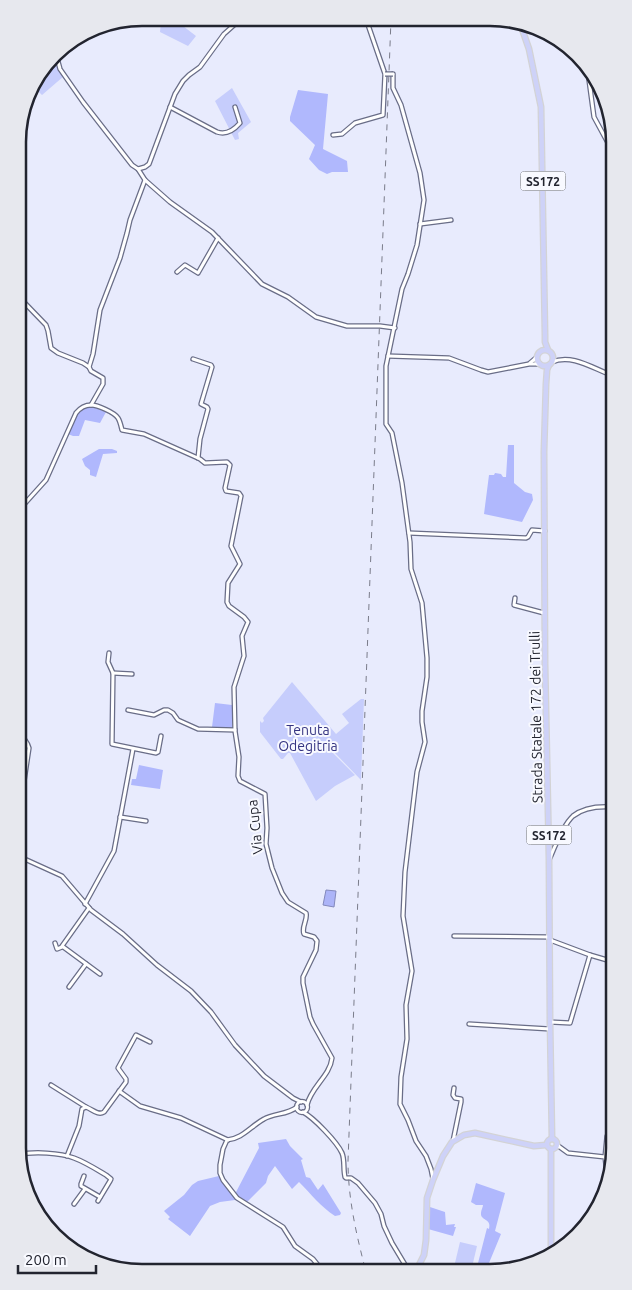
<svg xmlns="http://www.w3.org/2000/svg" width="632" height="1290" viewBox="0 0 632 1290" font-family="Ubuntu,sans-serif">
<rect width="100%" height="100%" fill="#e8ebfd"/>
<g fill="#c6cdfc">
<polygon points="161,22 175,26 183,26 196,36 188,46 160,32"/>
<polygon points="55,55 58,67 64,76 42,95 32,85"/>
<polygon points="232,88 251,122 238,133 239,139 235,140 215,101"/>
<polygon points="292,682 336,734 349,723 342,714 361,699 364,699 361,780 333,751 332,752 355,775 335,786 316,801 290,753 288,753 283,759 281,759 260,732 260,721 262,723 264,721 263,718"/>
<polygon points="460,1242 477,1246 472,1267 454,1267"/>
</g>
<g fill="#b0b8fd">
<polygon points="298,90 328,94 323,149 347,161 348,172 332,172 327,174 319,170 309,159 315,145 290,121 290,117"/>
<polygon points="93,407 106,412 100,423 85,420 79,436 73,436 68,434 80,409"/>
<polygon points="508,445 514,445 514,483 525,492 532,494 533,500 522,522 484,514 489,475 494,475 495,473 501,474 503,477 506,477"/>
<polygon points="99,449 112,449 117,451 117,453 103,454 96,477 90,475 90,470 85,466 82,459"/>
<polygon points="215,703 232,705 232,728 212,727"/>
<polygon points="139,765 163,770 160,789 131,785 132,779 136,779"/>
<path d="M286 1139 290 1146 303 1159 301 1160 306 1177 310 1178 318 1190 323 1184 341 1213 340 1215 335 1216C321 1207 311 1194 299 1182L292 1189 275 1166 268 1176 266 1183 247 1202 235 1194 259 1148 258 1143Z"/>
<polygon points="219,1176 236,1198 235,1200 220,1202 210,1206 190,1236 168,1219 170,1217 164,1211 184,1195 192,1185 198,1181"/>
<path d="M476 1183 505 1193 495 1231 501 1234 489 1263 496 1266 477 1267 487 1228 489 1229C492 1218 480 1221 481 1213 481 1210 483 1207 483 1205H476L471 1202Z"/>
<polygon points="427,1206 445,1212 446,1225 455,1224 454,1227 456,1227 453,1236 428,1229"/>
</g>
<polygon fill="#acb4f8" stroke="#8389bc" points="326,890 336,891 334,907 323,905"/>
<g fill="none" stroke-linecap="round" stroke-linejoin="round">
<g stroke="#696d87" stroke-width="5.5">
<g id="minor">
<polyline points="257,18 262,18"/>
<polyline points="56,54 60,69 83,102 132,165 138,169 145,180 170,202 212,232 262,284 288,297 316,317 347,326 380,326 395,328"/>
<polyline points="588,73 594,117 614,154"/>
<polyline points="393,74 393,88 401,105 420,173 424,200 417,245 408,274 402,289 386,366 386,424 392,433 402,483 410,542 411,569 422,603 427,658 427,677 422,711 422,722 425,742 417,772 405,872 403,916 412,971 406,1005 407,1039 401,1077 400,1104 408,1120 416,1141 426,1156 431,1169 433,1179"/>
<path d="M170 107 217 132C226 135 234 130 240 123L235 107"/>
<polyline points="333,135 342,134 355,123 383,115 385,74 366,19"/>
<polyline points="138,169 145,167 149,164 175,94 183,81 189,75 200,67 224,34 242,18"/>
<polyline points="420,224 451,220"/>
<polyline points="177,272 185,265 198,273 218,238"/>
<polyline points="18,296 46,325 48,331 51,348 58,353 83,363 89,367 91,371 103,378 103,384 91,405"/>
<polyline points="388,356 449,358 481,370 488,372 529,364 540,364"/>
<polyline points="193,359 211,365 212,367 201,404 207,407 208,409 200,439 198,458"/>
<path d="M552 362C573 353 595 370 614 376"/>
<polyline points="530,363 537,357"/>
<polyline points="89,367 93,354 100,310 120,258 127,233 130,220 145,180"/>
<path d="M18 511 46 480 76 413C80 408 85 405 91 405 97 405 114 412 118 418 120 421 121 426 122 430L144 434 200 459 205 463 227 462 230 465 225 488 226 491 239 493 241 496 231 546 240 564 228 583 227 602 229 606 244 617 248 622 242 636 244 656 234 687 235 731 239 757 238 776 240 781 265 794 267 828 266 844 272 868 282 893 288 902 306 913C308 920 301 927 304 934L314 937 317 941 316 950 303 977V983L310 1017 313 1024 332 1058C330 1076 311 1087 307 1105"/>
<polyline points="409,533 526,538 528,537 532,530 545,531"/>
<polyline points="515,598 514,605 544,613"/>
<polyline points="109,653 108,662 113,673 112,744 156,753 158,752 161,736"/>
<polyline points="113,673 132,674"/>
<polyline points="128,710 154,715 164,710 168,710 173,713 178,720 198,729 235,730"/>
<polyline points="120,817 146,821"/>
<path d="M18 851 21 834V808L23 788 29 748C27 740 22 739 20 730 18 717 24 704 18 690"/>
<polyline points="18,856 62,876 91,910 123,934 157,965 191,991 211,1012 235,1045 264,1076 293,1098 301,1102"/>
<path d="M550 858C555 846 563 825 573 816 584 807 601 806 614 807"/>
<polyline points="18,865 20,858"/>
<polyline points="85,904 114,851 133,749"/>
<polyline points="89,908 62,946 100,974"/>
<polyline points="454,936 549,937"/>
<polyline points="550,940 590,955 614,962"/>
<polyline points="55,943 57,949 62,947"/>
<polyline points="69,987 86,964"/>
<polyline points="550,1022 570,1023 590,955"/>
<polyline points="469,1024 550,1029"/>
<polyline points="51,1085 86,1107"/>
<polyline points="119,1091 140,1106 181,1118 228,1140"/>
<circle cx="302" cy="1107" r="5.5"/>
<path d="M297 1107C287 1115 274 1113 264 1119 251 1126 242 1139 227 1140L223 1149 220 1165V1173L223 1180 237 1198 283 1227 295 1246 313 1259 321 1269"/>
<path d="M303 1112C314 1118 337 1142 342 1153 345 1160 343 1169 345 1177L346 1178H351L358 1183 375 1203 381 1214 384 1226 392 1243 407 1268"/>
<polyline points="453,1141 461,1102 461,1099 455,1098 453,1095 454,1088"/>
<polyline points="557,1145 568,1153 605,1157 607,1175"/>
<path d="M19 1155C33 1151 61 1153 74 1158 85 1162 96 1169 106 1175L111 1179 110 1181 98 1201"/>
<path d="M67 1156 79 1126 82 1109 86 1107C92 1109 98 1116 104 1112L126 1082V1079L118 1068 136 1035 150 1042"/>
<polyline points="605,1157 607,1136"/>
<polyline points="84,1176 81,1184 81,1186 100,1197"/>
<polyline points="74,1204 85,1189"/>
</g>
</g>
<g stroke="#d3d3d5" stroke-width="7">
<g id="major">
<polyline points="520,23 529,49 541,107 545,335 545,342 548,350"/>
<circle cx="545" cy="358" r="8"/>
<polyline points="549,365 547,370 546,384 544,451 545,664 549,858 550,1022 552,1139"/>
<circle cx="552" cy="1144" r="5"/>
<polyline points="551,1149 551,1250"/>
<polyline points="418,1267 424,1255 426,1240 427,1198 433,1180 443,1156 452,1142 464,1135 475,1133 534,1146 546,1145"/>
</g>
</g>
<use href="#minor" stroke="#fff" stroke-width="3"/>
<use href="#major" stroke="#ced2f8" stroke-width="4.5"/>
<path stroke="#7a7c8a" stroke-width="1" stroke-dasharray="6 6" stroke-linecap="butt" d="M365 1268C356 1233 348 1198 348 1161L391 19"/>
<g stroke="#696d87" stroke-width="5.5" stroke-linecap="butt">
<polyline id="minor-bridge" points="385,74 393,74"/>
</g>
<use href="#minor-bridge" stroke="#fff" stroke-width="3"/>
</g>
<g text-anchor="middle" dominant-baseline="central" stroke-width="4" stroke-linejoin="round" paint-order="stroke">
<g fill="#f8f9ff" stroke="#62646d" stroke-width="1">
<rect x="520.5" y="171.5" width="45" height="19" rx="4"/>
<rect x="526.5" y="825.5" width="45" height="19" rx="4"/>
</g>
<g font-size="12" font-weight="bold" fill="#22242f">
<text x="543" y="181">SS172</text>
<text x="549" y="835">SS172</text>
</g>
<g font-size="14" fill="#22242f" stroke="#f8f9ff">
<text transform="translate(536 717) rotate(-91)">Strada Statale 172 dei Trulli</text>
<text transform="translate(255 827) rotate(-96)">Via Cupa</text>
</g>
<g font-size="14" fill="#353482" stroke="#f8f9ff">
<text x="308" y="730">Tenuta<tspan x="308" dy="16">Odegitria</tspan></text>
</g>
</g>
<path d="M0 0H632V1290H0ZM142 26H490A116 116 0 0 1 606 142V1148A116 116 0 0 1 490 1264H142A116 116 0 0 1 26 1148V142A116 116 0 0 1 142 26Z" fill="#e7e8ee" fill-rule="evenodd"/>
<path fill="none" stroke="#22242f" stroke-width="2.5" d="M142 26H490A116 116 0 0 1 606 142V1148A116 116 0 0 1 490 1264H142A116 116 0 0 1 26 1148V142A116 116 0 0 1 142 26Z"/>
<path d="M18 1265v8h78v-8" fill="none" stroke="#22242f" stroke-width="2.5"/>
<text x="25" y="1265" font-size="15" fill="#22242f" stroke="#f8f9ff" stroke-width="4" paint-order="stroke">200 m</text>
</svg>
